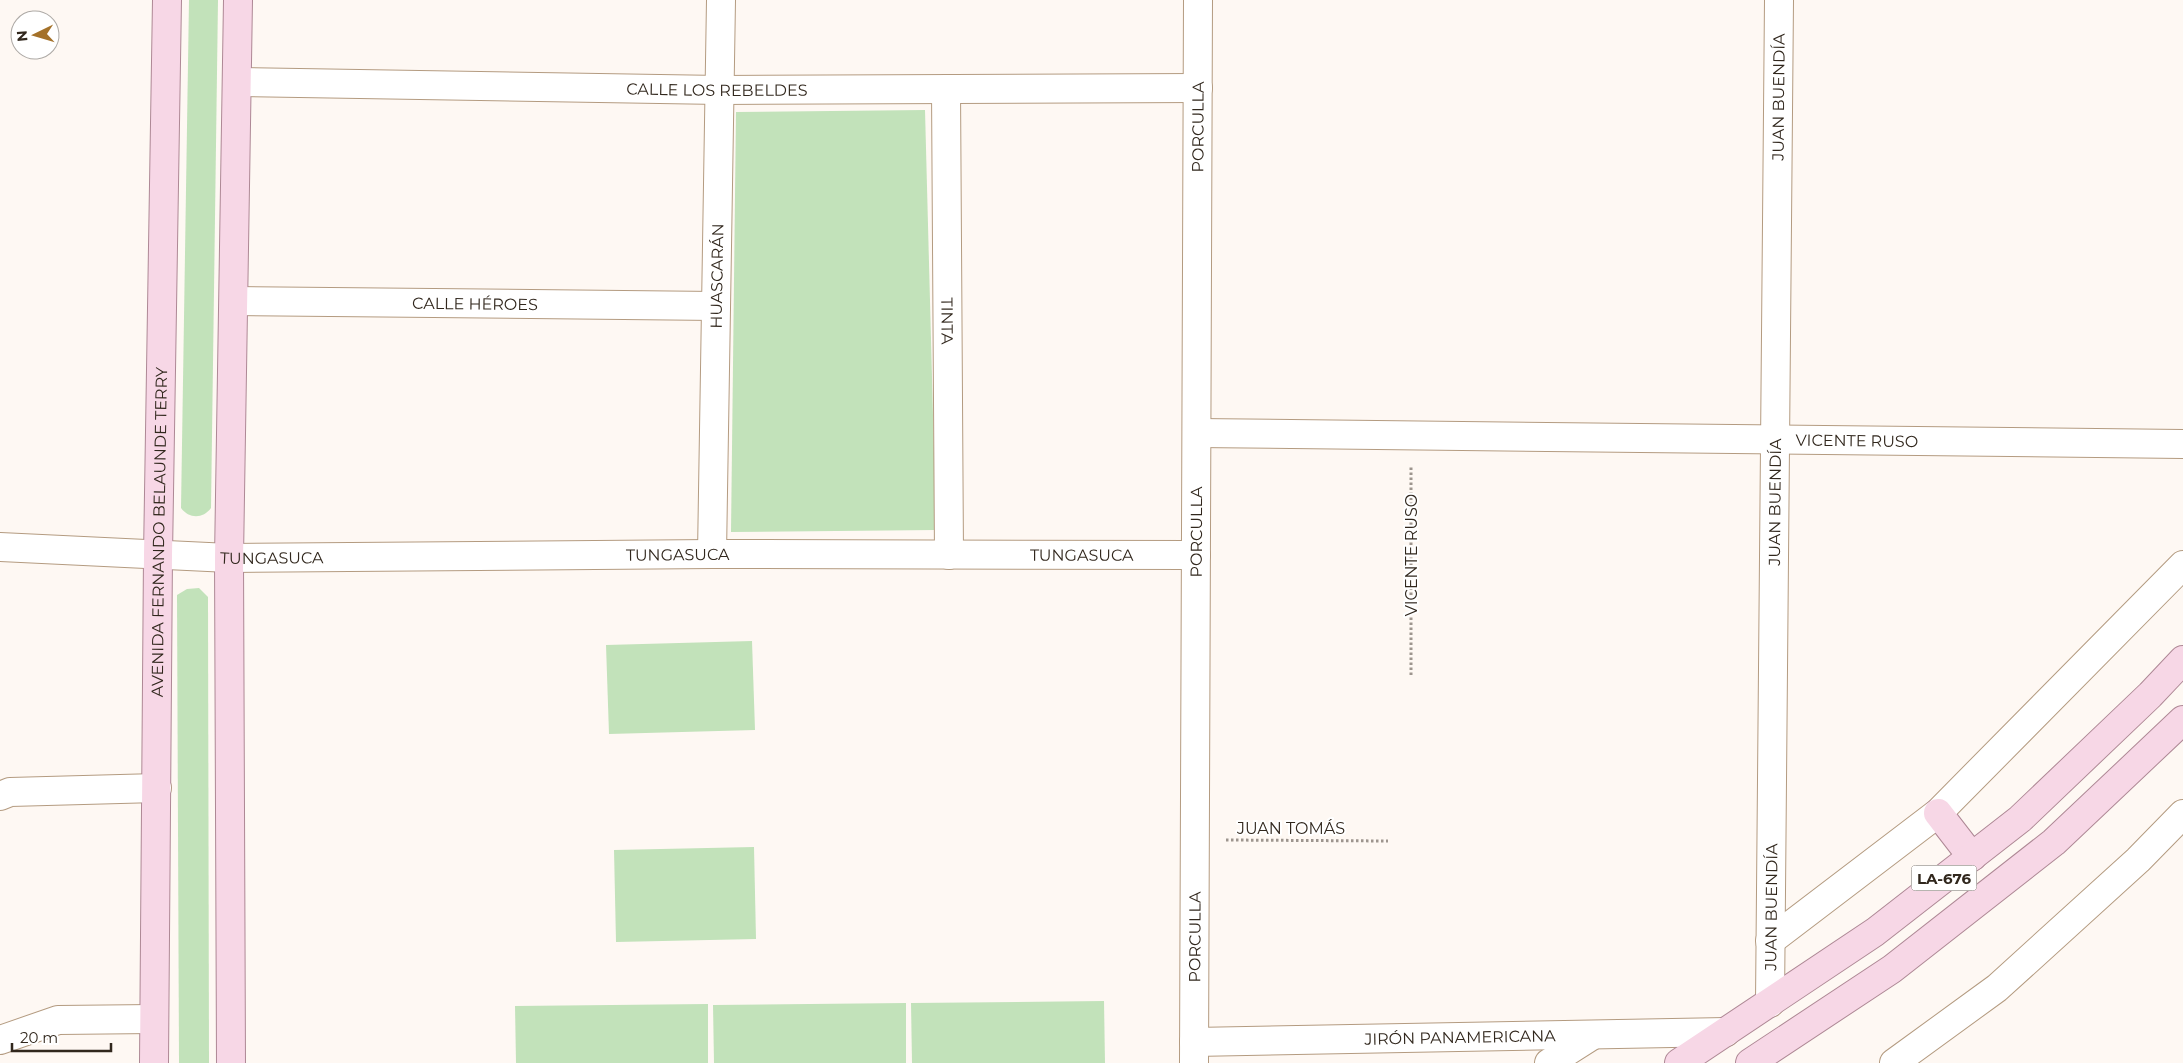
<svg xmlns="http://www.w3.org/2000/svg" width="2183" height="1063" viewBox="0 0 2183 1063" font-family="Montserrat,sans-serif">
<rect width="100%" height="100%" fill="#fef8f3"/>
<g fill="#c2e2ba">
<path d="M189 0H218L211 508C203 519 189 519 181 508Z"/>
<polygon points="925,110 936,530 731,532 736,112"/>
<polygon points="199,588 208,597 209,1063 179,1063 177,595 187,589"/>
<polygon points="752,641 755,730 609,734 606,645"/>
<polygon points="754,847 756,939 616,942 614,850"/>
<polygon points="1104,1001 1105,1063 912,1063 911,1003"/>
<polygon points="906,1003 906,1063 714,1063 713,1005"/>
<polygon points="708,1004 708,1063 516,1063 515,1006"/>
</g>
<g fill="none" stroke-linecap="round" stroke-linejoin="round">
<g stroke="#b49b80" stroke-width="30">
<g id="minor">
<path id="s1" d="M237 82 720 90 1198 88"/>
<path id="s2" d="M946 89 949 555"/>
<path id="s3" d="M234 301 716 306"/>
<path id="s4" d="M1197 433 2183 444"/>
<path id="s5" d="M0 547 229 558 712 554 1196 555"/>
<path id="s6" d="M712 554 721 0"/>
<polyline points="0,796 10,792 157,788"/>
<polyline points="1770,941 1938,813 2183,565"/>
<path id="s7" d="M1770 1003 1779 0"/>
<polyline points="0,1040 58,1020 153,1019"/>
<path id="s8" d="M1194 1042 1726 1032"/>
<path id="s9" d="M1194 1063 1198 0"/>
<polyline points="1549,1063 1593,1035"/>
<polyline points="1894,1063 1997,988 2138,860 2183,814"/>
</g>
</g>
<g stroke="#ae8895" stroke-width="30">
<g id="major">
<polyline points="1938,813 1972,857"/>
<path id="s10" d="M154 1063 158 555 167 0"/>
<polyline points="231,1063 229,558 238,0"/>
<polyline points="1679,1063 1875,932 2020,819 2150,695 2183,660"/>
<polyline points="1750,1063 1892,969 2054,842 2183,720"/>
</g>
</g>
<g stroke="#9d958e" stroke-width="3" stroke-dasharray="2.5 2.5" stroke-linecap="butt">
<polyline points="1411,675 1411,465"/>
<polyline points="1226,840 1388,841"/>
</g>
<use href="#minor" stroke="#fff" stroke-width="28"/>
<use href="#major" stroke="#f7d7e6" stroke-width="28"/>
</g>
<g text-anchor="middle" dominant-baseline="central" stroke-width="4" stroke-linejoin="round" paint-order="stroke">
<rect fill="#fff" stroke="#6f6861" stroke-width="1" x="1911.5" y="865.5" width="65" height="25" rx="4"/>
<g font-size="15" font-weight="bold" fill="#31271d">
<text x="1944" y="878">LA-676</text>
</g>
<g font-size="16" fill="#31271d" stroke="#fff">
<text stroke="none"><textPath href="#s1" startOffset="480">CALLE LOS REBELDES</textPath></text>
<text stroke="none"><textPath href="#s7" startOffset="906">JUAN BUENDÍA</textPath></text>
<text stroke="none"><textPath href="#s9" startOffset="936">PORCULLA</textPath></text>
<text stroke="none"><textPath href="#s6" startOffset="278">HUASCARÁN</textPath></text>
<text stroke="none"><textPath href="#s3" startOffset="241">CALLE HÉROES</textPath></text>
<text stroke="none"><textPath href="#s2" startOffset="232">TINTA</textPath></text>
<text stroke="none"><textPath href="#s4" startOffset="660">VICENTE RUSO</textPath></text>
<text stroke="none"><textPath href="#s7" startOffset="501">JUAN BUENDÍA</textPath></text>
<text stroke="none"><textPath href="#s10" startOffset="531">AVENIDA FERNANDO BELAUNDE TERRY</textPath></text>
<text stroke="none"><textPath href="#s9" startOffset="531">PORCULLA</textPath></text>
<text stroke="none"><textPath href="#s5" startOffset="678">TUNGASUCA</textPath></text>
<text stroke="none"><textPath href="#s5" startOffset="1082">TUNGASUCA</textPath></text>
<text transform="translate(1411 555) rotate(-90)">VICENTE RUSO</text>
<text stroke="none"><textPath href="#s5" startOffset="272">TUNGASUCA</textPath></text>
<text x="1291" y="828">JUAN TOMÁS</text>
<text stroke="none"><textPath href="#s7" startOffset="96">JUAN BUENDÍA</textPath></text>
<text stroke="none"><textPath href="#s9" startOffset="126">PORCULLA</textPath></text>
<text stroke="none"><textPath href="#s8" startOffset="266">JIRÓN PANAMERICANA</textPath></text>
</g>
</g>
<g transform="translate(35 35) rotate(265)"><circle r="24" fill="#ffffff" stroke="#ada9a5"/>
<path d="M0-4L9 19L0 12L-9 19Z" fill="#a47129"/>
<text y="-8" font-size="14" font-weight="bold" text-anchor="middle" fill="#31271d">N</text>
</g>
<path d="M12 1043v8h99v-8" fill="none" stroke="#31271d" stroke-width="2.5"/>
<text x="20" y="1043" font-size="15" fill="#31271d" stroke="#ffffff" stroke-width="4" paint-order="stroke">20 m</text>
</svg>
